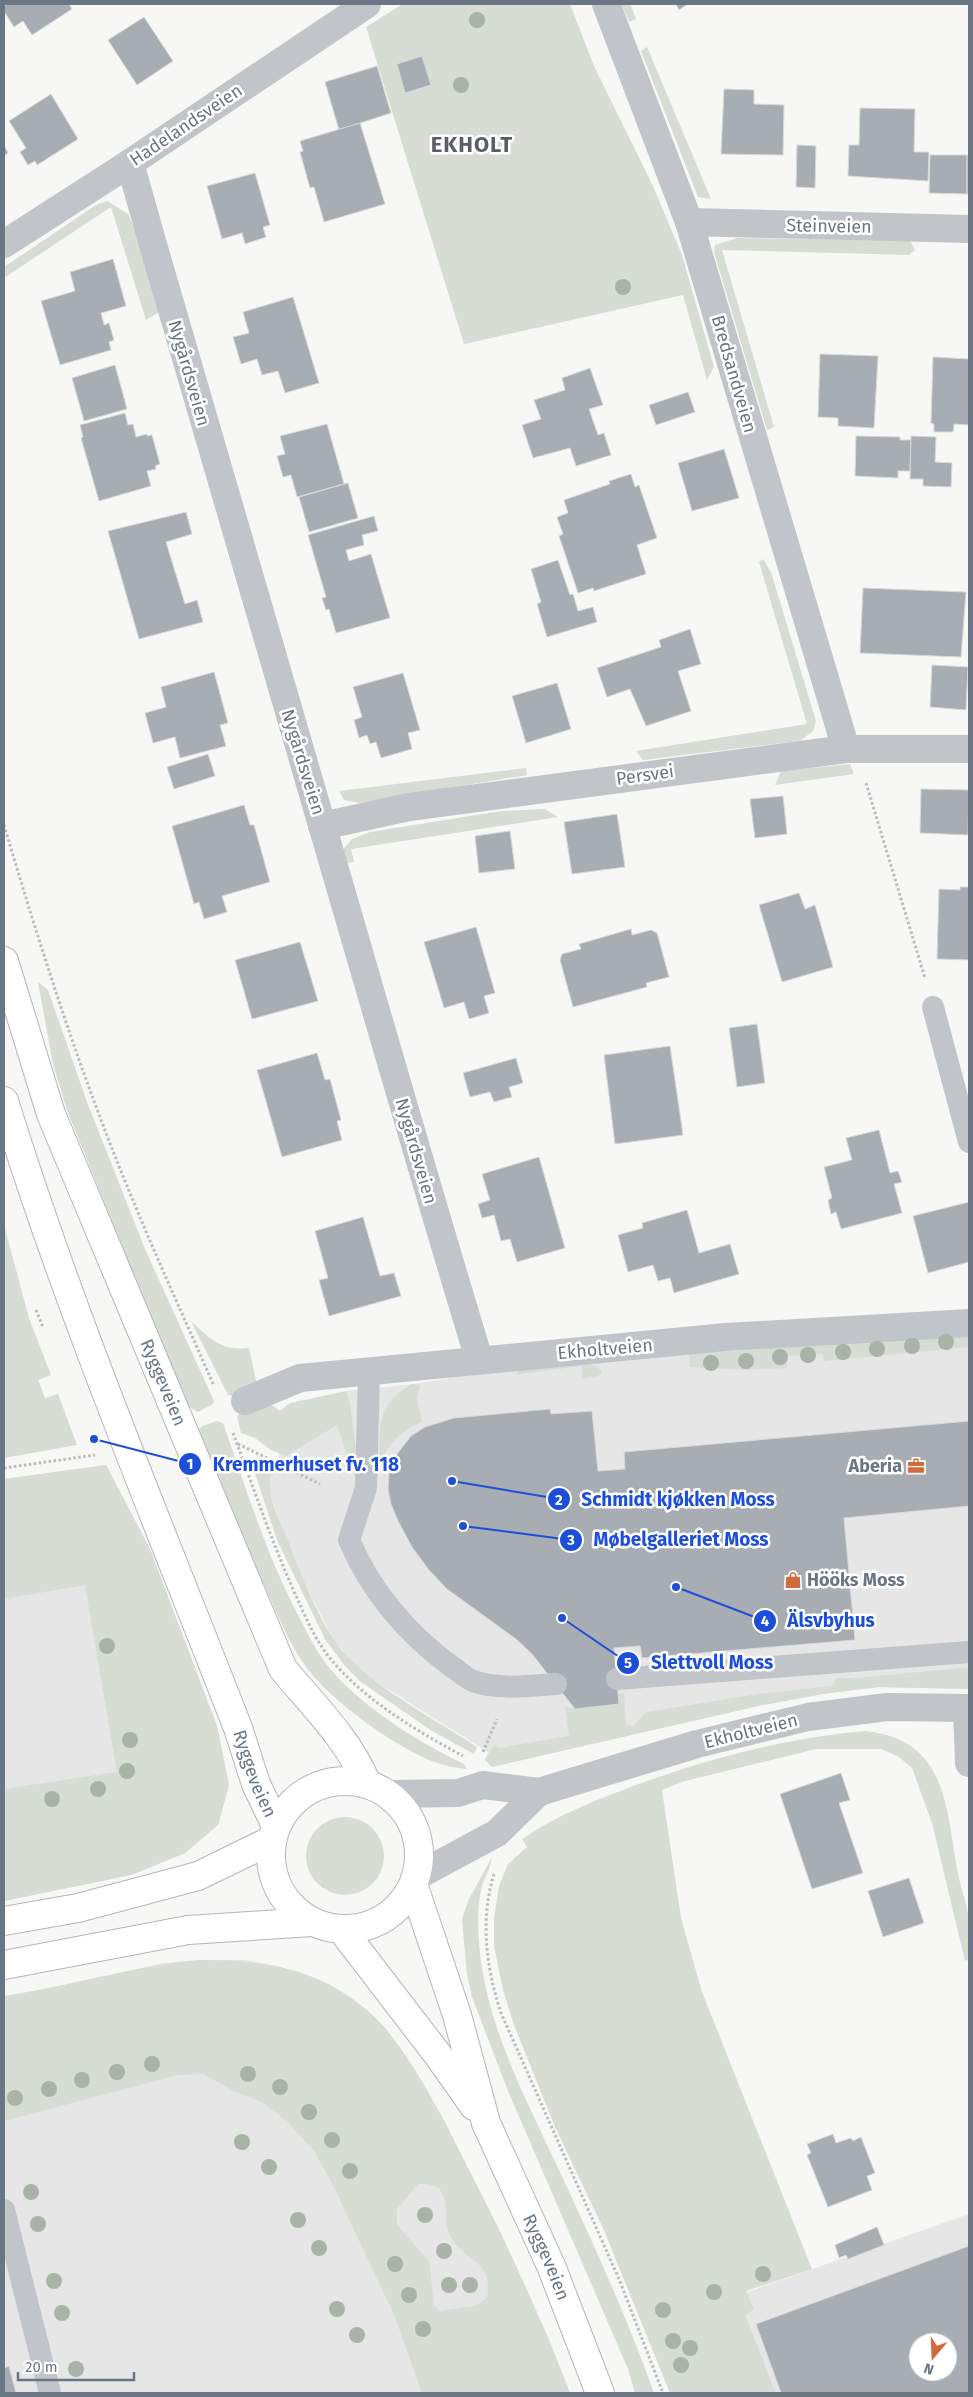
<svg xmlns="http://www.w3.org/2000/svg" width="973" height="2397" viewBox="0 0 973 2397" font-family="'Fira Sans',sans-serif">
<rect width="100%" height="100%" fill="#f7f7f5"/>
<g fill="#e5e6e5" fill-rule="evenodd">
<polygon points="969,1334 969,1689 878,1687 823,1694 758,1706 492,1767 485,1760 488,1752 373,1680 351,1661 334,1640 304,1583 273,1503 267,1482 280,1453 296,1428 350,1403 346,1391 415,1384 517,1366"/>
<polygon points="106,1465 150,1549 217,1726 229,1785 218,1825 185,1853 131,1875 4,1901 4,1479"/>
<polygon points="200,1960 245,1960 284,1968 322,1981 358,2003 385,2028 443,2118 503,2237 550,2341 570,2393 4,2393 4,1996 44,1990 163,1963"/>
<path d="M969 2214V2393H670L645 2328ZM918 2342H948V2372H918Z"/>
</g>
<g fill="#d7dcd5" fill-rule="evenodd">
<polygon points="403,4 570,4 594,66 652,184 682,255 714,367 707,380 683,295 464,344 366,27"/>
<polygon points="621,4 630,4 636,19 629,22"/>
<polygon points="647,47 711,199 698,197 641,51"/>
<polygon points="107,201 128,214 137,234 159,312 146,320 111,207 4,278 4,267 96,205"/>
<polygon points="737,238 910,240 915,250 909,255 722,250 774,427 767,430 714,252 715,245"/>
<polygon points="763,559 771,572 816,721 813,731 800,741 643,760 636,751 807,724 759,562"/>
<polygon points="850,764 854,774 775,785 781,771"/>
<polygon points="526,768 527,775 359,803 344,800 339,791"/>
<polygon points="545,809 558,817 351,849 354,862 346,863 342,851 352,839 370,832 501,811"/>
<polygon points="38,982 48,990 87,1102 145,1249 214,1401 213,1404 198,1412 187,1406 67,1110 53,1064"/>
<polygon points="4,1225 29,1318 51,1375 38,1380 45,1398 58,1394 77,1445 4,1458"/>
<path d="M191 1321C211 1339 220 1351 249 1348L257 1385 238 1397 228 1395Z"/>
<polygon points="969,1334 969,1347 824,1361 823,1354 786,1356 787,1368 745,1370 690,1367 689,1354"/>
<polygon points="584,1361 599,1368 602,1372 598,1376 582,1379 582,1366 518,1374 517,1366"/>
<path d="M412 1384 420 1385 417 1399 422 1422C402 1430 389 1442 380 1462 378 1426 378 1403 412 1384Z"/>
<polygon points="346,1391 350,1403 360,1481 357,1483 337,1425 286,1456 271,1450 255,1438 241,1433 237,1417 242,1410 266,1401 280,1411 290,1403"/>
<path d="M217 1421 223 1423C246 1488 266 1554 298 1615 307 1633 318 1655 331 1670 365 1709 418 1742 464 1764L467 1769C434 1766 415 1754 387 1737 361 1720 335 1700 314 1677 294 1654 282 1625 270 1598 244 1543 222 1486 198 1430L202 1426Z"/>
<path d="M256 1463 263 1464 272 1470C264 1492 278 1516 287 1538 302 1576 322 1633 352 1661 384 1693 438 1721 477 1747L474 1754 432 1731 361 1682 345 1666 325 1639 277 1540 252 1464Z"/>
<polygon points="106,1465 150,1549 217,1726 229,1785 218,1825 185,1853 131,1875 4,1901 4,1789 117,1772 85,1585 4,1599 4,1479"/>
<polygon points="969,1667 969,1689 878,1687 823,1694 758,1706 492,1767 485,1760 494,1745 500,1748 569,1736 565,1707 575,1709 619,1704 618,1694 624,1693 626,1725 633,1727 646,1712 758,1694 832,1686 837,1678 858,1678"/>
<path d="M865 1731C946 1739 946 1805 957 1869 960 1886 967 1903 969 1921 971 1933 969 1947 969 1959L965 1961 932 1823 912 1768 899 1757 881 1749H816L685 1781 662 1790 681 1918 702 1992 812 2269 746 2291 754 2309 745 2315 776 2393H670L603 2228 555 2127 514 2025 503 1990 494 1946V1918L499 1886 508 1864 527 1847 522 1839C557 1815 596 1800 636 1785 710 1758 786 1738 865 1731Z"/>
<circle cx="345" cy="1856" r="39"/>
<path d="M492 1857C490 1869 486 1875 482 1886 476 1908 478 1939 481 1961 491 2035 528 2103 559 2170 593 2243 627 2317 654 2393H635L628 2369 508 2091 472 1997 467 1975 462 1919 468 1901Z"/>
<path d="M200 1960C241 1960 284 1963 322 1981 344 1991 370 2010 386 2029 420 2071 446 2124 470 2172 507 2244 541 2318 570 2393H422L395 2317 334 2187 314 2151 287 2121 261 2102 234 2091 203 2074 178 2075 4 2121V1996C70 1986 133 1966 200 1960ZM418 2184C426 2184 434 2184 440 2190 450 2202 443 2219 448 2232 463 2264 494 2257 487 2298L475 2306 440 2311 434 2305 429 2261 397 2225V2209Z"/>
</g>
<g fill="#a7adb3" stroke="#d9d9d7" fill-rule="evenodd">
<polygon points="8,4 69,4 72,9 32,35 23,21 14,27 4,11 4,6"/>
<polygon points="676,4 688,4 679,10"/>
<polygon points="144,17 173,61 137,85 108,40"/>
<polygon points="422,56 431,85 405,93 397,64"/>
<polygon points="377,66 391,113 339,130 325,82"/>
<polygon points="724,89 754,90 754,104 784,105 783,155 721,154"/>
<polygon points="51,94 78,139 37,165 35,161 28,165 20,152 26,148 9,121"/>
<polygon points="860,108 915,109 914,152 929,152 928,181 848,176 849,145 859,145"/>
<polygon points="360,123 385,204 324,222 314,187 310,188 300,152 303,151 300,141"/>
<polygon points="4,145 8,153 4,156"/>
<polygon points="797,145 816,146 815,188 796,187"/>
<polygon points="930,155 967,155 967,194 929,193"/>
<rect x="967" y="155" width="2" height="39"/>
<polygon points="255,173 270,225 263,227 266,237 245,244 242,233 222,239 207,186"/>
<polygon points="113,259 126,306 101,313 104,325 109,323 114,340 109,342 111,350 60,365 41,301 75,291 70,272"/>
<polygon points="293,297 319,383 285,393 278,371 262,375 257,359 241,364 233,337 249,333 243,312"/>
<polygon points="820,354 878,356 874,428 838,426 838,418 818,417"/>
<polygon points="933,357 969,359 969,425 954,424 953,432 934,432 934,424 931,423"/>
<polygon points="115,365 127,409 84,421 72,378"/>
<polygon points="590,368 603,405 589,409 598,435 604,433 611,455 576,466 570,448 533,458 522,425 541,419 534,400 565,390 562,378"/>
<polygon points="688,392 695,412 656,425 649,405"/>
<polygon points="125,413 128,425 133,424 136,437 147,434 147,436 152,435 160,464 155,466 156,469 147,471 151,486 99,501 81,438 83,437 80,425"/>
<polygon points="327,424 344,484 297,497 291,475 283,477 277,456 285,454 280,436"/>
<polygon points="856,436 900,437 900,440 911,440 910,471 898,471 898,478 855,476"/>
<polygon points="911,436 936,437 935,462 952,463 951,487 923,486 923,479 910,479"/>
<polygon points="724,449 739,498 692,511 678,463"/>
<polygon points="631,474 635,487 639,485 657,538 637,545 646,574 594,591 593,588 578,593 559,536 563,534 557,517 568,513 564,500 610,484 609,481"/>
<polygon points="348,483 358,518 309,532 299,497"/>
<polygon points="186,512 192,534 166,542 185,604 197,600 203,622 139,639 108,531"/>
<polygon points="374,516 378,531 362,535 364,545 346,550 349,561 371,554 390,618 336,633 329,609 326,610 322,598 326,597 308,535"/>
<polygon points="558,560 570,595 573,594 578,611 593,607 597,622 547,637 537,604 541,602 531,569"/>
<polygon points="863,588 966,592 961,657 860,653"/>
<polygon points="690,629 701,664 678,671 691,711 646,726 630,689 607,697 597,668 661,647 659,640"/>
<polygon points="932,665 968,667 966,710 930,707"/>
<polygon points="214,672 228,723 220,725 226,746 180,758 175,737 153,743 145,713 166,707 161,687"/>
<polygon points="403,673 420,730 408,733 412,749 381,758 376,742 370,744 367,735 359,738 354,720 362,717 353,687"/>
<polygon points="557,683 571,729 526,743 512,696"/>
<polygon points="208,754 215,776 174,789 167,767"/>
<polygon points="921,789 969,790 968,835 920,833"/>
<polygon points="783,796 787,834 755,838 750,799"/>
<polygon points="244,805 250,825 254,825 270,882 222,896 227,912 204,919 199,902 194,904 172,826"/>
<polygon points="617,814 625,867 572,874 564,822"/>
<polygon points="510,831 515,869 479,873 475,836"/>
<polygon points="960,887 969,887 969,960 937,959 939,889 960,890"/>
<polygon points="799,893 805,909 815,905 833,967 782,982 759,905"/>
<polygon points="476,927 495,993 484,996 489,1013 469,1019 464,1002 444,1008 424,942"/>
<polygon points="631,929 632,935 651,930 657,933 669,977 646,983 647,987 573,1007 560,960 562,954 581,949 579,944"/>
<polygon points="300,942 318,1001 252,1019 235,960"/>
<polygon points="757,1024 765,1083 737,1087 729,1028"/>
<polygon points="670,1046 683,1135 615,1144 604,1055"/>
<polygon points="317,1053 325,1080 330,1079 341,1120 337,1121 342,1140 282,1157 257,1070"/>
<polygon points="516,1058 523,1083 509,1087 512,1097 494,1102 490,1092 470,1097 463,1073"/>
<polygon points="879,1130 890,1173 898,1171 902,1182 894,1184 902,1213 841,1229 836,1212 831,1214 828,1200 832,1198 824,1167 852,1160 846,1138"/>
<polygon points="539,1157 565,1248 517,1262 510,1239 501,1241 494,1215 482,1218 478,1204 490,1200 482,1174"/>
<polygon points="969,1202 969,1262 928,1273 913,1216"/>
<polygon points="687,1210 699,1253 730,1244 739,1274 674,1293 670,1278 658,1281 653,1265 628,1272 618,1235 643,1228 642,1223"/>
<polygon points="363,1217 380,1276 394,1273 401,1296 329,1316 319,1280 328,1278 315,1231"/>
<polygon points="550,1409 551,1414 592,1411 598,1471 625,1469 624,1452 969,1421 969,1506 844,1518 855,1640 642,1658 640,1646 614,1648 619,1704 575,1709 532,1654 516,1639 447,1589 429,1570 412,1547 398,1521 391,1504 388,1489 389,1474 394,1458 411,1436 425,1427 454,1418"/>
<polygon points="841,1773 850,1800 839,1803 863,1873 812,1889 780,1794"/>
<polygon points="909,1878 924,1923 883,1937 868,1891"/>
<polygon points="833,2134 836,2143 851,2138 853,2141 861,2137 875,2173 867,2176 872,2190 828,2207 807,2155 811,2153 807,2144"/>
<polygon points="877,2227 884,2245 848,2259 846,2255 839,2258 835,2245"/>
<path d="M969 2246V2393H781L756 2324ZM918 2342H948V2372H918Z"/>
<polygon points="9,2366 16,2393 4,2393 4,2368"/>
</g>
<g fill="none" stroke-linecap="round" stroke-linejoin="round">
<g stroke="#b3b6ba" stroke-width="30">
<g id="primary">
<path id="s1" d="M4 961 51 1114 283 1669C312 1704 349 1740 366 1782"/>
<path id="s2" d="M4 1101C70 1314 157 1520 238 1728L256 1784 276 1826"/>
<circle cx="345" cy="1855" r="74"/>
<path id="s3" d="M414 1887 457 2015 486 2123 552 2268 600 2393"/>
<polyline points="4,1921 78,1908 198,1876 272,1840"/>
<polyline points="342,1930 438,2055 474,2106"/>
<polyline points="4,1965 188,1930 312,1922"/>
</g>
</g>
<g stroke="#b9bcbe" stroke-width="3" stroke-dasharray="2.5 2.5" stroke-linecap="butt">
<polyline points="866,783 925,978"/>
<path d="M4 825C42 953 83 1082 135 1205 160 1266 188 1326 214 1386"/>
<polyline points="36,1310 43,1327"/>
<path d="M233 1433C254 1489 273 1546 298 1600 307 1621 318 1645 334 1663 368 1702 417 1731 463 1756"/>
<polyline points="238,1444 320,1484"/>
<polyline points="4,1468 95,1455"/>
<polyline points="483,1752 497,1719"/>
<path d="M494 1874C480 1919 486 1968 501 2013L619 2279 663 2393"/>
</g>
<g stroke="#c1c4c8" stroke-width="22">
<polyline points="933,1007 969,1142"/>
<path d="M369 1371 366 1488 349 1540C370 1590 407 1634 451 1666 458 1670 465 1678 473 1681 499 1690 529 1686 556 1684"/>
<polyline points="617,1679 969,1652"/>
<polyline points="4,2210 50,2393"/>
</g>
<g stroke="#c1c4c8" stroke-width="28">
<polyline points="606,4 689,222 846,749"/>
<path d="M130 163C192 384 257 604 322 825 374 1003 425 1182 479 1359"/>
<polyline points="689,222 969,229"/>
<polyline points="4,244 130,163 367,4"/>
<polyline points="322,826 409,807 846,749 969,749"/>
<polyline points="245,1401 300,1378 726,1337 969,1323"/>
<polyline points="967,1708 969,1763"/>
</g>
<g stroke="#c1c4c8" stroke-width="28">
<polyline points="391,1794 458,1793 483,1785 539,1792 697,1744 808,1717 887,1707 969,1708"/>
<polyline points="419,1875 497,1833 539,1792"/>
</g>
<use href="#primary" stroke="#fff" stroke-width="28"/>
</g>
<g fill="#a9b3a7">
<circle cx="477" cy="20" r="8"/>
<circle cx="461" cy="85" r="8"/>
<circle cx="623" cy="287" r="8"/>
<circle cx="946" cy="1342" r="8"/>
<circle cx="912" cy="1346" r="8"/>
<circle cx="877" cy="1349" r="8"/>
<circle cx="843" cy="1352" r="8"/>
<circle cx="808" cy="1355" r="8"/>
<circle cx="780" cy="1357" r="8"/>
<circle cx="746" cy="1361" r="8"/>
<circle cx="711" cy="1363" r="8"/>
<circle cx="107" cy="1646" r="8"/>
<circle cx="130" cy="1740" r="8"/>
<circle cx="127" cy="1771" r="8"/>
<circle cx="98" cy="1789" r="8"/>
<circle cx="52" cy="1799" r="8"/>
<circle cx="152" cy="2064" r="8"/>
<circle cx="117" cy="2072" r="8"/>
<circle cx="248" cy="2074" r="8"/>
<circle cx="82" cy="2080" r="8"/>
<circle cx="280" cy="2087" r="8"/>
<circle cx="49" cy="2089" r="8"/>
<circle cx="15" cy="2098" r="8"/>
<circle cx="309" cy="2112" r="8"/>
<circle cx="332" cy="2140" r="8"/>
<circle cx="242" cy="2142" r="8"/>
<circle cx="269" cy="2167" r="8"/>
<circle cx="350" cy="2171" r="8"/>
<circle cx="31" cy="2192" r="8"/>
<circle cx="425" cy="2215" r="8"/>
<circle cx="298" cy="2220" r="8"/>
<circle cx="38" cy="2224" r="8"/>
<circle cx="319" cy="2248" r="8"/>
<circle cx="444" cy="2251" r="8"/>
<circle cx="395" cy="2264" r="8"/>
<circle cx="763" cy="2274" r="8"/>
<circle cx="54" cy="2281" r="8"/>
<circle cx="449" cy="2285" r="8"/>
<circle cx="470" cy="2285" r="8"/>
<circle cx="714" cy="2292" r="8"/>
<circle cx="409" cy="2295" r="8"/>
<circle cx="337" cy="2309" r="8"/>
<circle cx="663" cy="2310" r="8"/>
<circle cx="62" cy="2313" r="8"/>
<circle cx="423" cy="2329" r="8"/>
<circle cx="357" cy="2335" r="8"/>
<circle cx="673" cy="2341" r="8"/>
<circle cx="690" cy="2348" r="8"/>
<circle cx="681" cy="2365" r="8"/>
<circle cx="76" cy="2369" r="8"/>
</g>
<defs>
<g id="office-bare" transform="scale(1.35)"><path d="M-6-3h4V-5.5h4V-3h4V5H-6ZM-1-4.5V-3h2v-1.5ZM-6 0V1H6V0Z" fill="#d06b3c" stroke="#fff" stroke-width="2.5" paint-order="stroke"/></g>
<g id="shop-bare" transform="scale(1.35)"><path d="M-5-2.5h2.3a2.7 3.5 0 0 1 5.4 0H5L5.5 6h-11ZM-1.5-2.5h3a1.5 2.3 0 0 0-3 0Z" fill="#d06b3c" stroke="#fff" stroke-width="2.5" paint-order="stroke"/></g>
</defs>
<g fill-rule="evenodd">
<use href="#office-bare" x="916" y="1466"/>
<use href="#shop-bare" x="793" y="1580"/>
</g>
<g text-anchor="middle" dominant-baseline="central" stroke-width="5" stroke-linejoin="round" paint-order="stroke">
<g font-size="18" fill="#6a7683" stroke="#fff">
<text transform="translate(186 125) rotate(-34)">Hadelandsveien</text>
<text transform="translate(829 226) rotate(1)">Steinveien</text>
<text transform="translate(189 373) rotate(74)">Nygårdsveien</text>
<text transform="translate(734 374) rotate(74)">Bredsandveien</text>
<text transform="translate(303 762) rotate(73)">Nygårdsveien</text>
<text transform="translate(645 775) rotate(-8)">Persvei</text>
<text transform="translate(416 1151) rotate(74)">Nygårdsveien</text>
<text transform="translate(605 1349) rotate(-5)">Ekholtveien</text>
<text stroke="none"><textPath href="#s1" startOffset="451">Ryggeveien</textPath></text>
<text transform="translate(751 1731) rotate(-14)">Ekholtveien</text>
<text stroke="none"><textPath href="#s2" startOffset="718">Ryggeveien</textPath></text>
<text stroke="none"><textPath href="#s3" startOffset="394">Ryggeveien</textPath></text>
</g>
<g font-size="18" font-weight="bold" fill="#6a7683" stroke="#fff" text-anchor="end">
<text x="902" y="1466">Aberia</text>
<text x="807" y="1580" text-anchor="start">Hööks Moss</text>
</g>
<g font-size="22" font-weight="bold" letter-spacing="1" fill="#575f69" stroke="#fff">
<text x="472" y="144">EKHOLT</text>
</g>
</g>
<path fill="none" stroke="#1d4ed8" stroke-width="2" d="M94 1439L190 1464M452 1481L559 1499M463 1526L571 1540M676 1587L765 1621M562 1618L628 1663"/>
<g fill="#1d4ed8" stroke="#fff" stroke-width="2">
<circle cx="94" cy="1439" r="5"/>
<circle cx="452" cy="1481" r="5"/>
<circle cx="463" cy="1526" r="5"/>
<circle cx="676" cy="1587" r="5"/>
<circle cx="562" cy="1618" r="5"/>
<circle cx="190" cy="1464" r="12"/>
<circle cx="559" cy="1499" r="12"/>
<circle cx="571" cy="1540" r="12"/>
<circle cx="765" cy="1621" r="12"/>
<circle cx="628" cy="1663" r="12"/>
</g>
<g font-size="15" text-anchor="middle" font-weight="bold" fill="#fff">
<text x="190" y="1469">1</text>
<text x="559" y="1505">2</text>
<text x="571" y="1545">3</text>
<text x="765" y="1626">4</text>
<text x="628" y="1668">5</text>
</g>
<g font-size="19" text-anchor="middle" font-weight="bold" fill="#1d4ed8" stroke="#fff" stroke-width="5" stroke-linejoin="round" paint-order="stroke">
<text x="306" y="1471">Kremmerhuset fv. 118</text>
<text x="678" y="1506">Schmidt kjøkken Moss</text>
<text x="681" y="1546">Møbelgalleriet Moss</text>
<text x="831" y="1627">Älsvbyhus</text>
<text x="712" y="1669">Slettvoll Moss</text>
</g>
<rect width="973" height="2397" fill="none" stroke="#6a7683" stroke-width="10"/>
<g transform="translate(933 2357) rotate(199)"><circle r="24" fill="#ffffff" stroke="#c3c8cd"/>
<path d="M0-4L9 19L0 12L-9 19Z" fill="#d06b3c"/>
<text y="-8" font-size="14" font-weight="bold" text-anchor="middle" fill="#6a7683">N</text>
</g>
<path d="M18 2372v8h116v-8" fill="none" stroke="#6a7683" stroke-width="2.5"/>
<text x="25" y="2372" font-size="15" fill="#6a7683" stroke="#ffffff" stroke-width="4" paint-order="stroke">20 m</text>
</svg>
